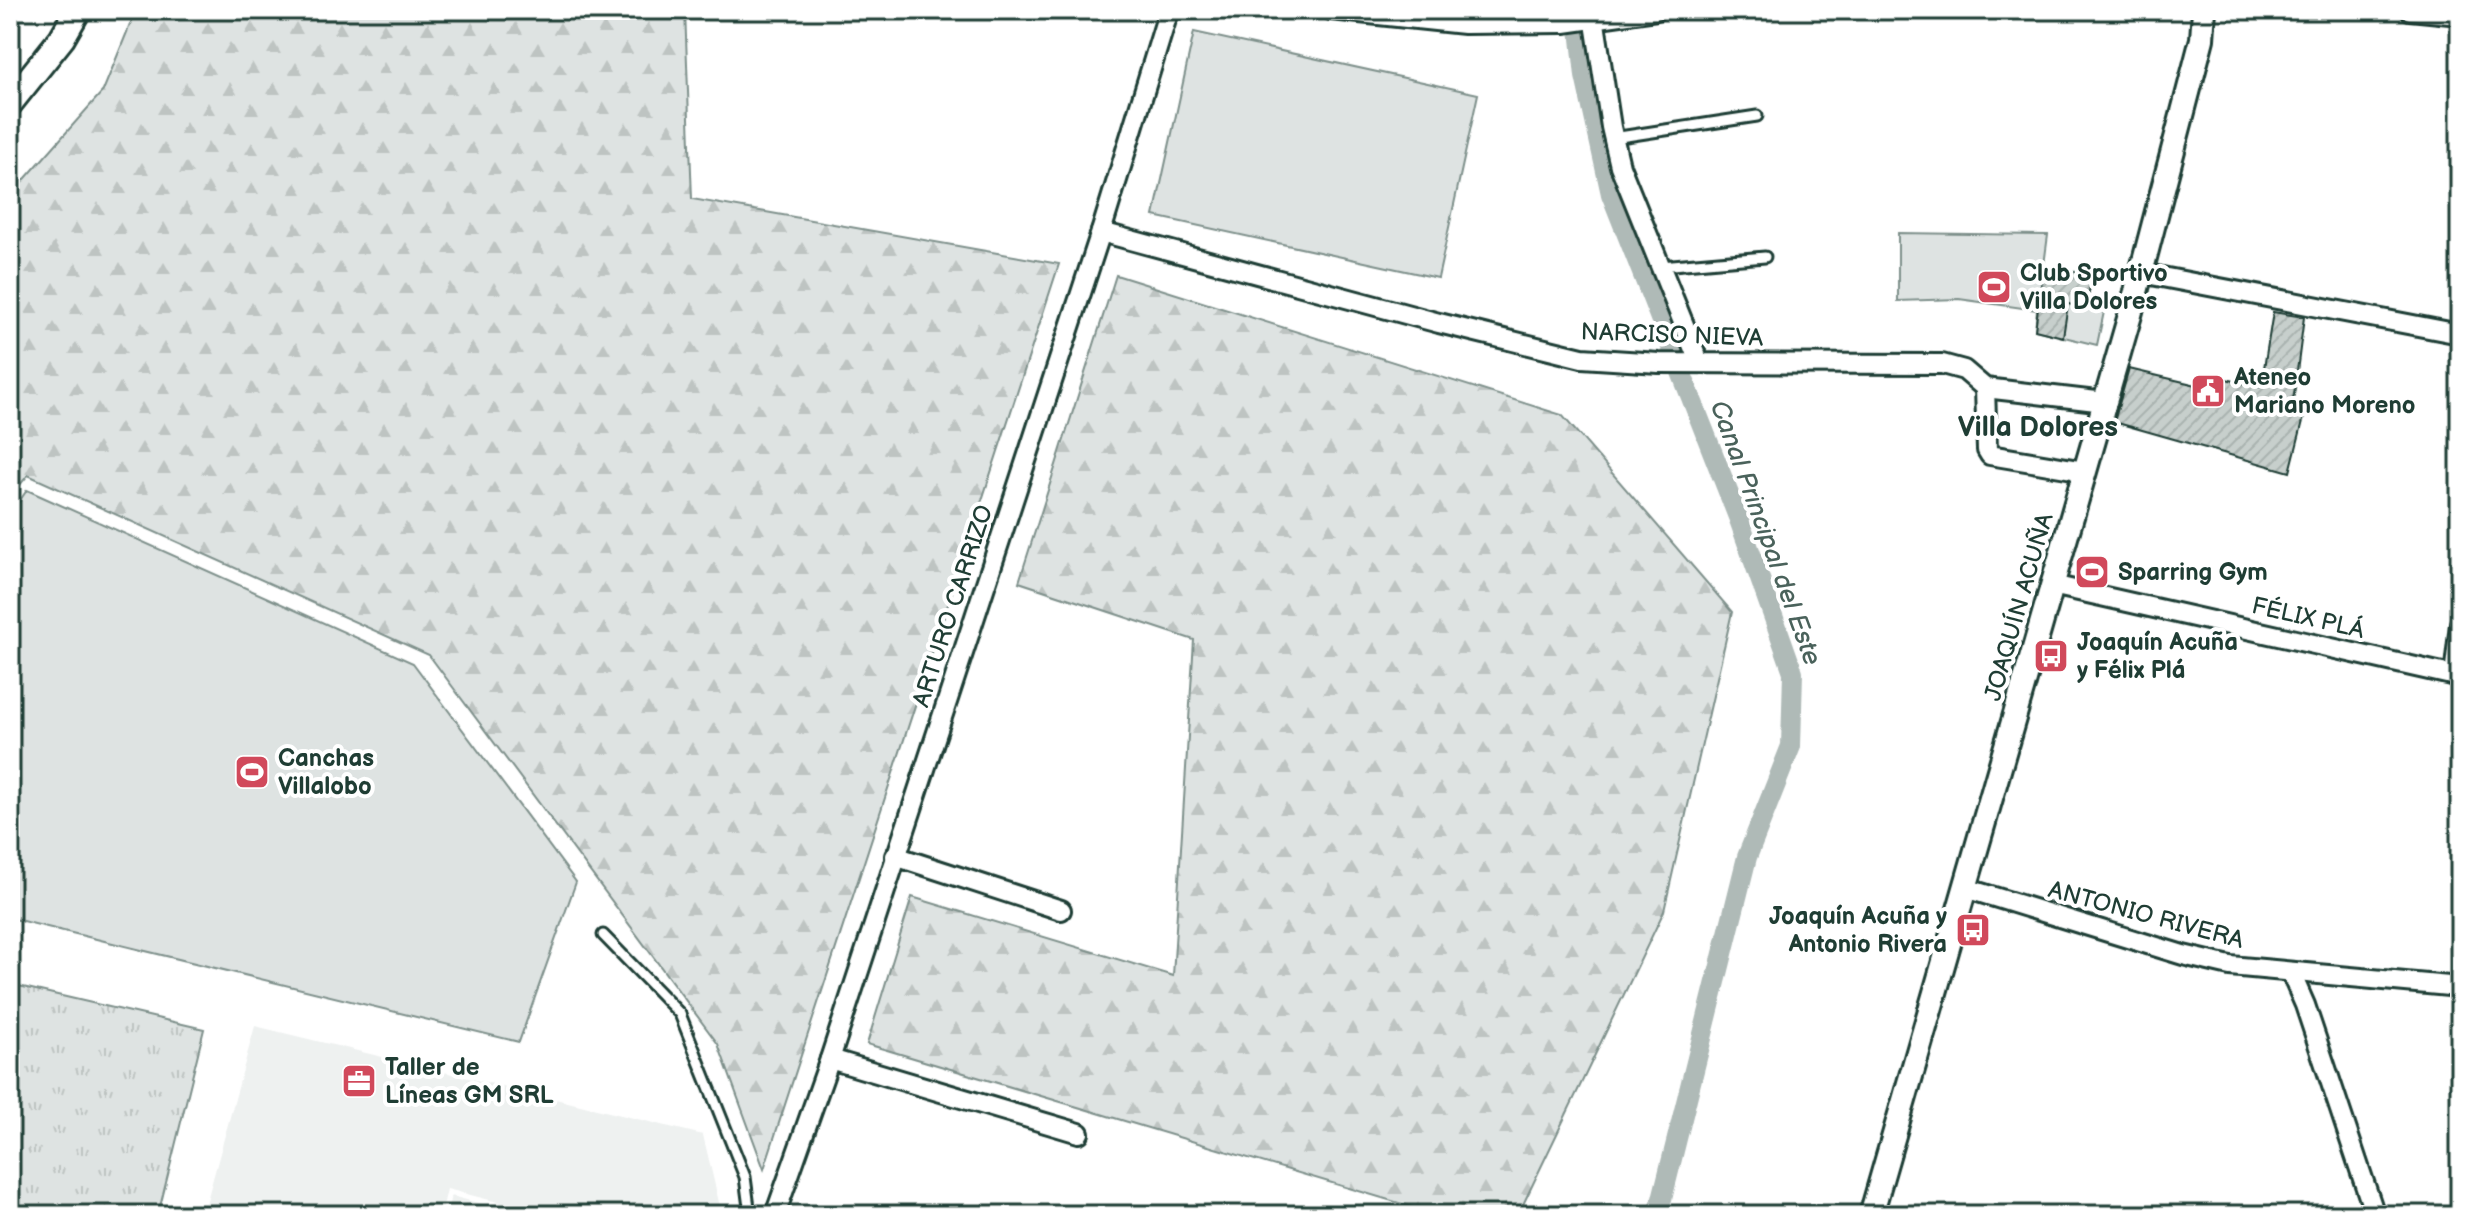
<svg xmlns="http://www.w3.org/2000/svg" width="2470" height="1225" viewBox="0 0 2470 1225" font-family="'Balsamiq Sans',sans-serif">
<defs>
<pattern id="grass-tufts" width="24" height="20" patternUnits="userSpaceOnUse" patternTransform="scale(2)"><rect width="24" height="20" fill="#dee3e2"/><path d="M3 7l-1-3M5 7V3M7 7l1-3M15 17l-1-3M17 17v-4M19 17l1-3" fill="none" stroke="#bec4c2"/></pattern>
<pattern id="forest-firs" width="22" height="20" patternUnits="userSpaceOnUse" patternTransform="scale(2)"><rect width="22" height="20" fill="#dee3e2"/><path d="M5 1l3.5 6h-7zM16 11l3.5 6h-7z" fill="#bec4c2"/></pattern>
<pattern id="building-hatch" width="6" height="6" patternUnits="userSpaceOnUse" patternTransform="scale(2)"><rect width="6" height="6" fill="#c7cfcc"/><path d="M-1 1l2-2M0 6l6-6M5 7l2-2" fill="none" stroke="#aab3b0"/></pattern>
</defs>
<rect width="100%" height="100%" fill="#fff"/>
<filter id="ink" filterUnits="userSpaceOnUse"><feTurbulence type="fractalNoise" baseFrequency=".0125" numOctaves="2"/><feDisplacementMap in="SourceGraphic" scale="16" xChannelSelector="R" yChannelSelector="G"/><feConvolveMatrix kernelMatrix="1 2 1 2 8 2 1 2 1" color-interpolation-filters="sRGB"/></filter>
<g filter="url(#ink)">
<g fill="#eef1f0">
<polygon points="255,1026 703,1135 722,1215 548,1215 447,1189 441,1215 203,1215"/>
<polygon points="451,1196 525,1215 446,1215"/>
</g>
<polygon fill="url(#grass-tufts)" stroke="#7e908b" stroke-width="2" points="10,984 204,1029 158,1215 10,1215"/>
<g fill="url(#forest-firs)" stroke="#7e908b" stroke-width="2">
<polygon points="136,10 685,10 692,199 1059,264 764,1169 718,1044 429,655 28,475 10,497 10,196 103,91"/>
<polygon points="1116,275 1562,415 1732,612 1664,911 1518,1215 1439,1215 867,1044 912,897 1173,976 1194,640 1019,582"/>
</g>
<g fill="#dee3e2" stroke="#7e908b" stroke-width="2">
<polygon points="1194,32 1478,94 1438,278 1154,216"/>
<polygon points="1898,233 2048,235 2044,265 2092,275 2087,303 2105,307 2097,345 2035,330 2037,310 1959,299 1898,301"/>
<polygon points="27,490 413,663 576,882 519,1042 10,918 10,515"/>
</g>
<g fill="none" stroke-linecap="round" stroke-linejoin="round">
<polyline stroke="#afbab7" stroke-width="20" points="1578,10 1585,76 1611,194 1738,517 1793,672 1791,746 1747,857 1658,1215"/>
</g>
<g fill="url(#building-hatch)" stroke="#1f3d34" stroke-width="2">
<polygon points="2044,265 2092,275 2086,308 2068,304 2063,337 2035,330"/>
<polygon points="2273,312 2304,317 2294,395 2288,413 2304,417 2290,472 2114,422 2129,369 2205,387 2208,375 2261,387"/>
</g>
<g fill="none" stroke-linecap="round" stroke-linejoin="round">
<g stroke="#1f3d34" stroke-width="15">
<g id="service">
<polyline points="1613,138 1757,116"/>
<polyline points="1661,266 1765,257"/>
<polyline points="603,935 680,1014 745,1177 750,1215"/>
</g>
</g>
<g stroke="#1f3d34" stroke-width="24">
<g id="minor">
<polyline points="1331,10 1464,24 1564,23 1656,10"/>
<polyline points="1593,10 1611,127 1620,166 1699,362"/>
<polyline points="2410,10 2460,15"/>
<polyline points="1101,232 1439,323 1582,358 1659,363 1942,364 1964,370 1985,388 2105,402"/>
<polyline points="2141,273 2460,334"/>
<polyline points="1985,388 1987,450 1990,455 2085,471"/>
<polyline points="2052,585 2460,677"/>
<polyline points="2454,676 2460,624"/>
<polyline points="895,856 1061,910"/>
<polyline points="1965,888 2183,955 2230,966 2460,987"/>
<polyline points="2291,973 2305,1005 2375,1215"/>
<polyline points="830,1059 1079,1133"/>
<polyline points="775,1215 830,1059 1101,232 1169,10"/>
</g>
</g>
<g stroke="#1f3d34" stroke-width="28">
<polyline id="tertiary" points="1871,1215 2130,315 2202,39 2204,10"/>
</g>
<g stroke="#1f3d34" stroke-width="30">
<polyline id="secondary" points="10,103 62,38 78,10"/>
</g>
<use href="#service" stroke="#fff" stroke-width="9"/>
<use href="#minor" stroke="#fff" stroke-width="18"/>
<use href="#tertiary" stroke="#fff" stroke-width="22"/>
<use href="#secondary" stroke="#fff" stroke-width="24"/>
</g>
</g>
<defs>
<g id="stadium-square" transform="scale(1.8)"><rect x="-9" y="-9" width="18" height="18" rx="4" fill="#d1495b" stroke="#fff"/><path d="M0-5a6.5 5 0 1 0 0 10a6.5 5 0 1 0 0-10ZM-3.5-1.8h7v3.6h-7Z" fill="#fff"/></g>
<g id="civic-square" transform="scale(1.8)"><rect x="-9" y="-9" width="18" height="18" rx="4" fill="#d1495b" stroke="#fff"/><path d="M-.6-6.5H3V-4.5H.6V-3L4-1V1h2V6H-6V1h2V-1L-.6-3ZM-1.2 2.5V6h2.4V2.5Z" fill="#fff"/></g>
<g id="bus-square" transform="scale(1.8)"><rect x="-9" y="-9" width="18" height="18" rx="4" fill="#d1495b" stroke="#fff"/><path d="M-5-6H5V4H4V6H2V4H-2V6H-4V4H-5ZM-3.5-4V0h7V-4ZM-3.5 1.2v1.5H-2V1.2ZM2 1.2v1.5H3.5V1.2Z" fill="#fff"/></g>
<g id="office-square" transform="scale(1.8)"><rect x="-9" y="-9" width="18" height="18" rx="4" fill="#d1495b" stroke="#fff"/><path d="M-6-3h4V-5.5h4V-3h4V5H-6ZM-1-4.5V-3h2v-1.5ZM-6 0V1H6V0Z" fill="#fff"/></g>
</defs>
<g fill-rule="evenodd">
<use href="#stadium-square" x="1994" y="287"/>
<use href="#civic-square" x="2208" y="391"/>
<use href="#stadium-square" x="2092" y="572"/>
<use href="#bus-square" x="2051" y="656"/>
<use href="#stadium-square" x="252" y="772"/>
<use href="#bus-square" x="1973" y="930"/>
<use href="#office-square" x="359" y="1081"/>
</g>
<g text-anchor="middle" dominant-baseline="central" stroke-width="8" stroke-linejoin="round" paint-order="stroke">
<g font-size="24" font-weight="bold" fill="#1f3d34" stroke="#fff" text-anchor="start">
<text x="2020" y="273">Club Sportivo<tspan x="2020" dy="28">Villa Dolores</tspan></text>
<text x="2234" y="377">Ateneo<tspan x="2234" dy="28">Mariano Moreno</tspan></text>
<text x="2118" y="572">Sparring Gym</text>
<text x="2077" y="642">Joaquín Acuña<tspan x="2077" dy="28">y Félix Plá</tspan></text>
<text x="278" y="758">Canchas<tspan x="278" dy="28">Villalobo</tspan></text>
<text x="1947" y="916" text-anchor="end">Joaquín Acuña y<tspan x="1947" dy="28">Antonio Rivera</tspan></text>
<text x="385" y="1067">Taller de<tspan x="385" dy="28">Líneas GM SRL</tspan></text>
</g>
<g font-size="24" fill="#1f3d34" stroke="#fff">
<text transform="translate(1672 335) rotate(2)">NARCISO NIEVA</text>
<text transform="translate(953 606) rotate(-72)">ARTURO CARRIZO</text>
<text transform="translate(2019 607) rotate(-74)">JOAQUÍN ACUÑA</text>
<text transform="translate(2308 618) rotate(13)">FÉLIX PLÁ</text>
<text transform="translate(2146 915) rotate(15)">ANTONIO RIVERA</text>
</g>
<g font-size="26" font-style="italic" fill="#4a625b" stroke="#fff">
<text transform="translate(1765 533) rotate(70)">Canal Principal del Este</text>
</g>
<g font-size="28" font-weight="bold" fill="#1f3d34" stroke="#fff">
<text x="2038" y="427">Villa Dolores</text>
</g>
</g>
<rect width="2470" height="1225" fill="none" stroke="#fff" stroke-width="40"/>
<rect x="20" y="20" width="2430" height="1185" fill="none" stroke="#1f3d34" stroke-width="3" filter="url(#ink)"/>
</svg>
